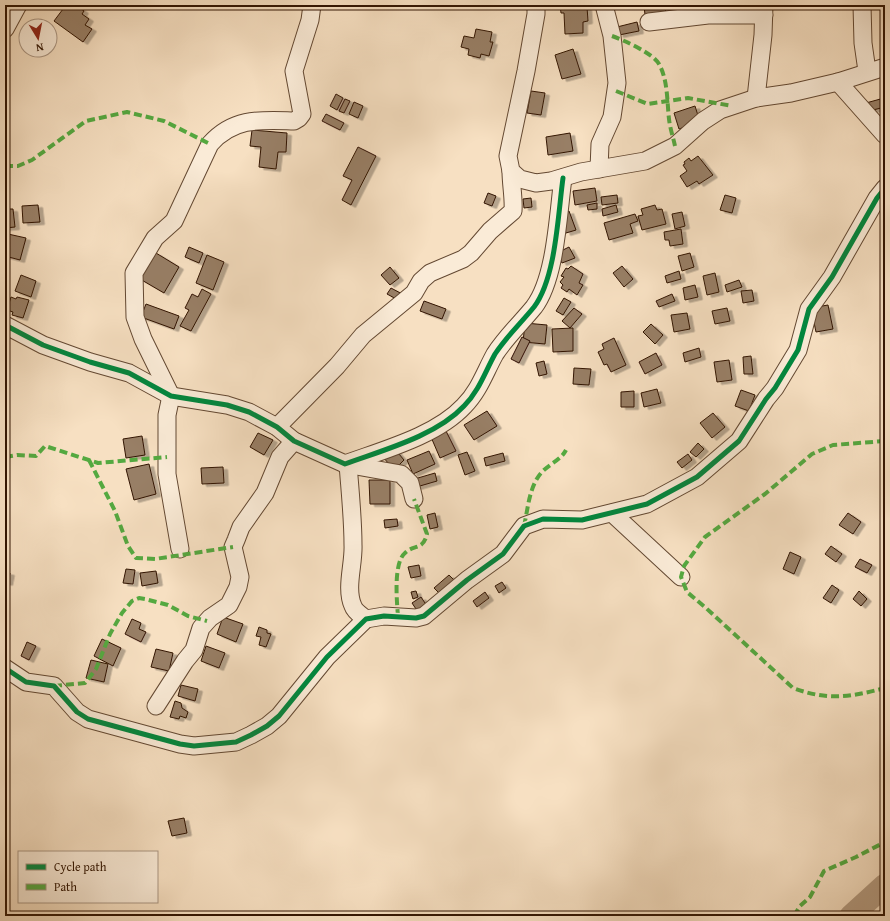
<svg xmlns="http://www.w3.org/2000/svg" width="890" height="921" viewBox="0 0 890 921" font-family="'Gentium Book Plus',serif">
<defs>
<filter id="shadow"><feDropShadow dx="4.5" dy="2.5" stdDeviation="0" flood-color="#0004"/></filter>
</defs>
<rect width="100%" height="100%" fill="#f7e0c2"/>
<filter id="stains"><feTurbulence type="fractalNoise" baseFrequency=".005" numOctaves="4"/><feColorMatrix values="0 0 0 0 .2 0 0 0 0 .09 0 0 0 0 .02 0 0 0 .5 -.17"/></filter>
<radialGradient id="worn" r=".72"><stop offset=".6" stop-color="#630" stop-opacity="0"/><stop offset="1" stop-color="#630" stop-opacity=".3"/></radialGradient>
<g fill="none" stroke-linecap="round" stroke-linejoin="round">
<polyline stroke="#b49b81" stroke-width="23" points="851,916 885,885"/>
</g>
<g fill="#987f66" stroke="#321502" filter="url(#shadow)">
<polygon points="66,5 70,5 74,8 76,5 84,11 82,14 89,19 85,25 92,29 83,42 54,21"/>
<polygon points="560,5 587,7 588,21 583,22 583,33 565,34 564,13 561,13"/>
<polygon points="644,5 665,5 666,15 645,15"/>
<polygon points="637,22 639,31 619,35 617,27"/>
<polygon points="476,29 492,32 490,42 493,42 489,56 481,54 480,58 468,55 469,49 461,47 464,36 474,38"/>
<polygon points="573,49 581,74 562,79 555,55"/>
<polygon points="531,91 545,93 541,115 527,113"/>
<polygon points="336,94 343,98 337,110 330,106"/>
<polygon points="884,98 885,107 869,111 866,103"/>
<polygon points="345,99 350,101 344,113 339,111"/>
<polygon points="354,102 363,106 358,118 349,114"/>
<polygon points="695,106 700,122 679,129 674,113"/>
<polygon points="326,114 344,123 340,130 322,121"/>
<polygon points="252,130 287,133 286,152 278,152 276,169 259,167 261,147 250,146"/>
<polygon points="570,133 573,151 548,155 546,137"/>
<polygon points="358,147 376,156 351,205 342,200 352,180 343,176"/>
<polygon points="698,156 713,175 699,184 697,181 687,187 680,176 687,171 683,165 685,164 684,162 689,158 691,161"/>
<polygon points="595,188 597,201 575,205 573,191"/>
<polygon points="488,193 496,196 492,206 484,203"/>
<polygon points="617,195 618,203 602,205 601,197"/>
<polygon points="725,195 736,198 732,213 720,210"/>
<polygon points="531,198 532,207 524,208 523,199"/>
<polygon points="597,203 597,209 588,210 587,205"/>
<polygon points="38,205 40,222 23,223 22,206"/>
<polygon points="616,205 618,212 603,216 602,209"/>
<polygon points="655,205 657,210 662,209 666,224 642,230 638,216 643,215 641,209"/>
<polygon points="5,209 13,209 15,227 5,228"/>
<polygon points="569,211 576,230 566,233 560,214"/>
<polygon points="682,212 685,226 675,229 672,214"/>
<polygon points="635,214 638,221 630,224 633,233 609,240 604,223"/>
<polygon points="681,229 683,244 670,246 669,240 665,240 664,232"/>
<polygon points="8,234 26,238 20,260 5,256"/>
<polygon points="189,247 203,253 199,263 185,257"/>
<polygon points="569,247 575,258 562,263 557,253"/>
<polygon points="156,253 179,267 164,293 140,279"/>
<polygon points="690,253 694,267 682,271 678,256"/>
<polygon points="207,255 224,262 213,290 196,283"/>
<polygon points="571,266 583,274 579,283 583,285 577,295 569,289 567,292 561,288 563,285 560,282 564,277 561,276 566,268 568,269"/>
<polygon points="622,266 633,279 624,287 613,273"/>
<polygon points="390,267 399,278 390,285 381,275"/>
<polygon points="679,271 681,279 667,283 665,276"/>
<polygon points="715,273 719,292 707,295 703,276"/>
<polygon points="21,275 36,281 31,297 15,291"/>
<polygon points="739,280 742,287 727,292 725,285"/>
<polygon points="695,285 698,297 685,300 683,288"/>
<polygon points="391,288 404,295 400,301 387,294"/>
<polygon points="202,289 211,294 191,331 180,326 189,310 185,308 192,294 198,297"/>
<polygon points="752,290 754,301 743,303 741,291"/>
<polygon points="672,294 675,301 659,307 656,301"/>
<polygon points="11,297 16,299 17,297 29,300 23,318 12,315 13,312 7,310"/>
<polygon points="564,298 571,302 563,315 556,311"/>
<polygon points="424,301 446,309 442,319 420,311"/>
<polygon points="146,304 179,316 174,329 141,317"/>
<polygon points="828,305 833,329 816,332 811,308"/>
<polygon points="574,308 582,314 570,328 562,321"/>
<polygon points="727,308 730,321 715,324 712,311"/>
<polygon points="687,313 690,329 674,332 671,315"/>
<polygon points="525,323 547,325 545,344 523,342"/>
<polygon points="651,324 663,335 655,344 643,332"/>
<polygon points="573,328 573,351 553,352 552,329"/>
<polygon points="522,337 530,341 519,363 511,359"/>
<polygon points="614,338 626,365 611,372 607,364 604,365 598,352 604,349 602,344"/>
<polygon points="699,348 701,357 685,362 683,353"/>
<polygon points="656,353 662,365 645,374 639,362"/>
<polygon points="751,356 753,374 744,374 743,357"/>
<polygon points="729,360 732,380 717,382 714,362"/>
<polygon points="544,361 547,374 539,376 536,363"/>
<polygon points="574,368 591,369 589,385 573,384"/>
<polygon points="657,389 661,403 644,407 641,393"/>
<polygon points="741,390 755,395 749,411 735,406"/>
<polygon points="634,391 634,407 621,407 621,392"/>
<polygon points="487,411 497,426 474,440 464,425"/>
<polygon points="713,413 725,427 712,438 700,423"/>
<polygon points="446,431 456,451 440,458 431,437"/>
<polygon points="258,433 273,440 264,455 250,447"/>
<polygon points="142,436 145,455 126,458 123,439"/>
<polygon points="698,443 704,449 696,457 690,452"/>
<polygon points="394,448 404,460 394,470 383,457"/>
<polygon points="429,451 435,464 413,474 407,460"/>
<polygon points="467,452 475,471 465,475 458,455"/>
<polygon points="503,453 505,461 486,466 484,458"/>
<polygon points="688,454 692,460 682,468 677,462"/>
<polygon points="149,464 156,494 134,500 126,469"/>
<polygon points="223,467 224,483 202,484 201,468"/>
<polygon points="435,473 437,481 413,488 411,480"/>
<polygon points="369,480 390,480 390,504 370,504"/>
<polygon points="435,513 438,527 430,529 427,515"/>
<polygon points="848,513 861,522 853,534 839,525"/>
<polygon points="397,519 398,526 385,528 384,520"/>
<polygon points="831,546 842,554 836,562 825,554"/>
<polygon points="790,552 801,557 794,574 783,569"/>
<polygon points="860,559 872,565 867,573 855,567"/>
<polygon points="419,565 421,576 411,578 408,567"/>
<polygon points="126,569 135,570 133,584 123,583"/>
<polygon points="156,571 158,583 142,586 140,573"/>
<polygon points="5,572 10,573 8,583 5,582"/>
<polygon points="449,575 456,582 441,595 434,588"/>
<polygon points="502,582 506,588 499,593 495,586"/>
<polygon points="832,585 839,590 831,603 823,598"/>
<polygon points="416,591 418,597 413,599 411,592"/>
<polygon points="859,591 867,599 861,606 853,599"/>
<polygon points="485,592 489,598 477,607 473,601"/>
<polygon points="421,597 427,606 418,612 412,603"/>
<polygon points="223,617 243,624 236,642 217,634"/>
<polygon points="132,619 141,623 139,629 146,632 141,642 125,634"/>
<polygon points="259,627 267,630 267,633 271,634 266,647 259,645 261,637 256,636"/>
<polygon points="102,639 121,648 113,666 94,656"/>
<polygon points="27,642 36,646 29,660 21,656"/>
<polygon points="206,646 225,653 219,668 201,661"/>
<polygon points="156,649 173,653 169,671 151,667"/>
<polygon points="91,660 108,664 104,682 86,678"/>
<polygon points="181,685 198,689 195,701 178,696"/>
<polygon points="175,701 181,703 182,708 188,712 186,718 180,716 179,719 170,717"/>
<polygon points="184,818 187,833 172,836 168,821"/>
</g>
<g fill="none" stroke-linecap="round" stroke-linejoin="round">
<g stroke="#634832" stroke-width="19">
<g id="minor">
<polyline points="536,5 536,14 526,71 508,156 511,171 520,179 536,183 551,181 581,172 645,161 675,146 703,121 720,110 756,98 791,93 838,82 885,67"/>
<polyline points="862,5 863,43 867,71"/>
<polyline points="649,22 708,15 764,15"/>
<polyline points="5,29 18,5"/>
<polyline points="838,82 885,135"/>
<polyline points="756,98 763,35 764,5"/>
<polyline points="599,169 600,144 612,117 617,83 612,36 604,5"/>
<path d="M5 325 43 345 90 362 129 373 171 396 227 405 249 412 277 427 294 441 345 464C383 450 436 436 464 406 479 391 485 372 495 354 506 337 521 323 534 307 556 278 558 214 563 178"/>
<path d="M277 427 337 366 363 335 414 293 421 281 430 273 463 259 471 253 490 231 513 211C514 198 511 185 511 171"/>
<polyline points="345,464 401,474 410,483 414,499"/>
<path d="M348 464C350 491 353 518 353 545 354 564 345 588 353 606 355 612 361 615 366 619"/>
<polyline points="612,513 681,577"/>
<path d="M180 549 167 474V415L171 396 143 339 135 317 134 273 155 238 174 221 210 144C234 117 261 120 294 121L299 118 302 114 294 71 310 20 312 5"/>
<polyline points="5,668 26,682 54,686 77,712 88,719 180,744 194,746 236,742 251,735 267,726 279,716 327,657 366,619 384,616 416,618 424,616 467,580 503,554 524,526 543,519 582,520 647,504 697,477 739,441 766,399 775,388 798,350 809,309 832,277 877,198 885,188"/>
<polyline points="156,706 185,661 194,650 201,628 210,618 229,605 238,587 240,577 233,547 236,540 241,527 265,493 280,457 294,441"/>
</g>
</g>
<use href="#minor" stroke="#faebd7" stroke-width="17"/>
<g stroke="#54a940" stroke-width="4" stroke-dasharray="8 4" stroke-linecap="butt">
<path d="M612 36C623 40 653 53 659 64 668 80 667 102 669 119 670 128 673 137 675 146"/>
<polyline points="616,91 648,104 688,98 732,106"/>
<polyline points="5,166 18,166 32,160 86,121 127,112 164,121 210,144"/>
<path d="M885 441 833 445 812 454 765 494 705 537 684 566 681 577 687 592 706 608 793 688C828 701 850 697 885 688"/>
<polyline points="5,457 17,455 36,456 45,446 98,463 167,457"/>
<polyline points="89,460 115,511 128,546 136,558 155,559 233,547"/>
<path d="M524 526C528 509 529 487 541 473 549 464 561 460 566 450"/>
<path d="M398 617C397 602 393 563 405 553 414 544 423 551 427 534L414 499"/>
<polyline points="54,686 85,683 96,669 110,634 122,613 132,601 139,598 145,599 168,605 188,616 207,621"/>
<polyline points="794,916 800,906 810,897 824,871 856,857 885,842"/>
</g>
<g stroke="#faebd7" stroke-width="8">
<g id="cycleway">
<path d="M5 325 43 345 90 362 129 373 171 396 227 405 249 412 277 427 294 441 345 464C383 450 436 436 464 406 479 391 485 372 495 354 506 337 521 323 534 307 556 278 558 214 563 178"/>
<polyline points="5,668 26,682 54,686 77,712 88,719 180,744 194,746 236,742 251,735 267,726 279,716 327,657 366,619 384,616 416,618 424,616 467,580 503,554 524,526 543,519 582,520 647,504 697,477 739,441 766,399 775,388 798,350 809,309 832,277 877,198 885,188"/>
</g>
</g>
<use href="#cycleway" stroke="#00873e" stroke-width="5"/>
</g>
<rect width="890" height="921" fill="none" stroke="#f7e0c2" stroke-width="20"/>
<rect x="6" y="6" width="878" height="909" fill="none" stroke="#321502" stroke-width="2"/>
<rect x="10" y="10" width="870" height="901" fill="none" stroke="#321502"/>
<rect x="18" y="851" width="140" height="52" fill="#faebd7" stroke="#aa9582"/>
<rect x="26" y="864" width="20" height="6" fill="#00873e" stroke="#aa9582"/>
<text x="54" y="871" font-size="12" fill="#321502">Cycle path</text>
<rect x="26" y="884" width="20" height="6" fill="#54a940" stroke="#aa9582"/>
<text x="54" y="891" font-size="12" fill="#321502">Path</text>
<g transform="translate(38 38) rotate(170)"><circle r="19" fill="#faebd7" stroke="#aa9582"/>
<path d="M0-3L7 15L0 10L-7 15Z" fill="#8f2418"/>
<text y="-6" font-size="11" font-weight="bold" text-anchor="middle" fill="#321502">N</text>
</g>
<rect width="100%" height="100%" filter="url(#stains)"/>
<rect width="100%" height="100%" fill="url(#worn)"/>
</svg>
